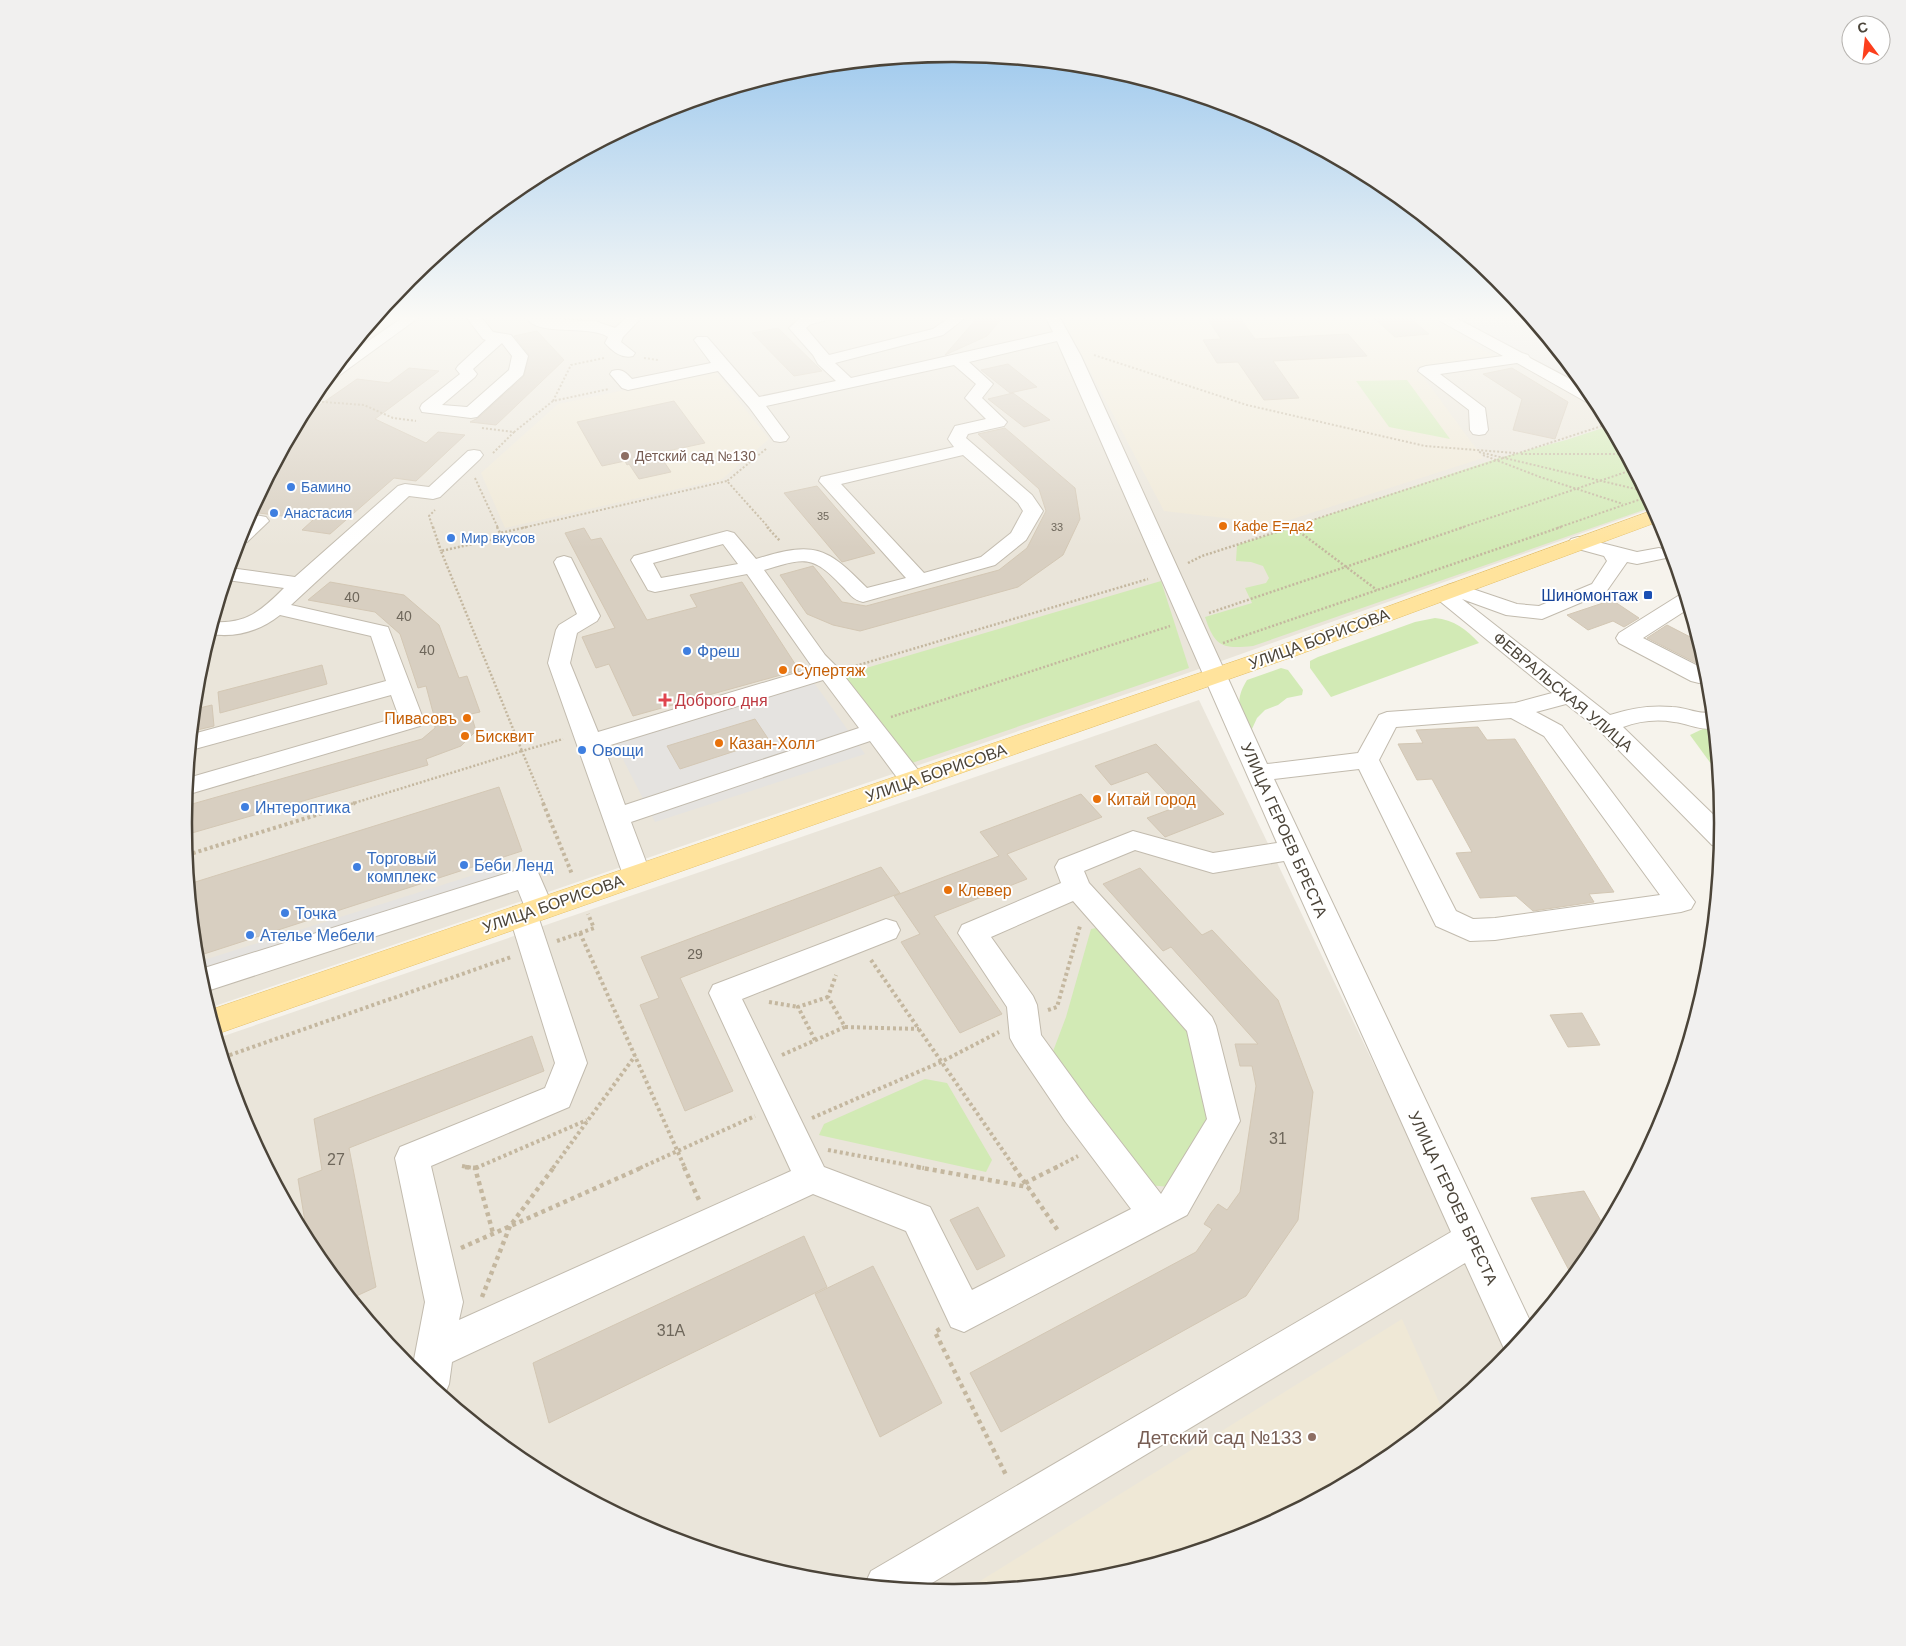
<svg xmlns="http://www.w3.org/2000/svg" width="1906" height="1646" viewBox="0 0 1906 1646" font-family="Helvetica,sans-serif">
<rect width="100%" height="100%" fill="#f6f3ec"/>
<g fill="#eae5da">
<polygon points="383,318 1529,318 1593,396 1653,508 1182,675 209,1008 198,973 184,823 199,673 242,528 314,395 371,326"/>
<polygon points="1199,700 1511,1350 1497,1367 1380,1463 1247,1534 1103,1578 953,1592 803,1577 658,1534 525,1462 409,1367 313,1250 242,1117 218,1038"/>
</g>
<g fill="#efe8d6">
<polygon points="1062,318 1422,318 1498,358 1416,367 1483,458 1277,524 1164,511"/>
<polygon points="715,371 769,439 722,479 505,528 481,473 558,404"/>
<polygon points="1402,1319 1443,1411 1380,1463 1247,1534 1103,1578 964,1591"/>
</g>
<g fill="#d2eab5">
<polygon points="1407,380 1450,439 1389,427 1356,381"/>
<path d="M1609 426 1652 507 1253 646C1222 649 1215 647 1205 617L1252 603 1245 588 1266 583 1269 578 1263 566 1251 562 1236 561 1237 545 1499 458 1566 440Z"/>
<polygon points="1161,581 1189,668 909,764 839,676"/>
<path d="M1435 618C1454 620 1466 629 1479 643L1331 697 1310 668V661L1318 657 1415 622Z"/>
<path d="M1281 668 1288 670 1303 690 1302 695 1287 698 1278 705 1265 710 1257 718 1251 731C1239 711 1234 701 1247 680Z"/>
<polygon points="1713,724 1717,772 1690,735"/>
<polygon points="1101,927 1189,1028 1210,1117 1170,1187 1148,1185 1052,1054 1066,1017 1091,929"/>
<polygon points="925,1079 947,1083 992,1160 986,1172 819,1135 824,1124"/>
</g>
<g fill="#e5e3e0">
<polygon points="1451,318 1526,318 1532,322 1590,392"/>
<polygon points="807,673 865,754 655,822 610,734"/>
<polygon points="496,868 505,892 208,990 204,960"/>
</g>
<g fill="#d8cfc1" stroke="#d3c7b4">
<polygon points="977,318 1002,318 987,336 945,355"/>
<polygon points="1207,318 1240,318 1255,339 1348,334 1367,356 1273,361 1299,398 1264,400 1238,362 1217,363 1203,340 1221,339"/>
<polygon points="1374,318 1410,318 1429,334 1395,337"/>
<polygon points="778,328 822,371 794,376 752,333"/>
<polygon points="537,331 564,360 496,425 470,422 478,418 524,376 529,355 514,336"/>
<polygon points="1008,364 1037,387 1010,393 981,370"/>
<polygon points="409,368 439,371 375,419 426,443 438,432 465,435 416,481 394,478 330,534 302,530 313,520 251,512 301,418 357,379 389,383"/>
<polygon points="1512,368 1568,402 1555,439 1513,430 1522,399 1483,374"/>
<polygon points="1013,393 1050,420 1024,427 988,399"/>
<polygon points="674,401 705,443 658,453 671,472 639,479 629,464 627,465 625,461 602,466 577,422"/>
<polygon points="1005,428 1075,488 1080,519 1063,555 1018,587 860,631 833,625 807,614 780,575 813,566 842,602 866,606 999,570 1027,548 1046,511 1039,489 978,434"/>
<polygon points="817,486 835,507 875,553 842,562 784,493"/>
<polygon points="584,528 591,540 601,538 647,620 697,607 690,595 742,582 799,670 633,716 609,664 596,668 582,637 615,628 565,533"/>
<polygon points="330,582 404,595 439,625 459,678 467,676 480,712 471,714 476,731 461,746 426,759 428,765 185,835 185,806 422,739 435,728 434,716 426,686 418,688 400,634 375,612 308,600"/>
<polygon points="1612,600 1639,618 1624,627 1613,621 1588,630 1567,615"/>
<polygon points="1667,625 1698,641 1704,663 1698,664 1647,638"/>
<polygon points="322,665 327,684 220,713 218,692"/>
<polygon points="212,705 214,726 193,731 195,709"/>
<polygon points="755,719 769,740 680,769 667,746"/>
<polygon points="1478,727 1487,740 1515,739 1614,892 1589,894 1594,902 1533,911 1516,896 1480,898 1456,853 1472,852 1432,779 1417,780 1398,744 1423,743 1416,730"/>
<polygon points="1156,744 1224,814 1165,837 1147,818 1179,806 1147,772 1111,785 1095,766"/>
<polygon points="499,787 522,851 204,954 192,883"/>
<polygon points="1081,794 1102,817 1007,854 1027,879 934,916 1002,1014 960,1033 901,942 920,934 894,896 999,856 980,832"/>
<polygon points="881,867 900,893 680,978 733,1091 685,1111 640,1005 659,998 641,957"/>
<polygon points="1140,868 1202,935 1212,930 1278,1000 1313,1092 1298,1220 1246,1296 1001,1432 970,1373 1196,1252 1212,1229 1204,1224 1211,1213 1218,1204 1227,1210 1240,1192 1256,1086 1252,1066 1240,1066 1235,1044 1258,1044 1171,947 1163,951 1103,884"/>
<polygon points="1582,1013 1600,1045 1568,1047 1550,1015"/>
<polygon points="532,1036 544,1071 349,1148 376,1287 352,1298 313,1250 308,1240 298,1179 322,1170 314,1119"/>
<polygon points="1584,1191 1605,1228 1592,1251 1572,1276 1531,1198"/>
<polygon points="978,1207 1005,1256 977,1270 950,1220"/>
<polygon points="804,1236 827,1287 549,1423 533,1363"/>
<polygon points="873,1266 942,1403 880,1437 815,1294"/>
</g>
<g fill="none" stroke-linecap="round" stroke-linejoin="round">
<g stroke="#c2bbae" stroke-width="2">
<g id="minor">
<polygon points="402,318 418,318 337,377 328,378 345,357"/>
<path d="M467 318H482L493 332 511 335 528 356 523 375 477 417 471 418 422 412 420 408 422 404 460 374 456 369 458 366 486 340 483 339ZM502 343 512 356 509 370 467 407 442 405 475 377 477 374 473 369Z"/>
<path d="M527 318 595 321 615 328 626 318H641L623 337 621 342 635 353 633 356C622 359 612 351 605 343L608 337C588 324 537 337 527 318Z"/>
<path d="M800 318H826L824 321 811 324 806 328 829 355 933 329 949 318H965L943 335 835 363 851 378 1053 332 1046 318H1060L1081 356 1267 764 1358 753 1379 715 1387 712 1515 703 1552 693 1436 598 1432 594 1436 590 1445 588 1448 585 1455 583 1517 604 1539 606 1592 584 1607 561 1604 556 1571 547 1568 543 1571 539 1578 537 1637 552 1659 548 1666 550 1669 554 1666 558 1637 564 1627 562 1606 592 1542 619 1506 615 1462 599 1610 715C1631 708 1650 705 1672 707 1686 707 1698 715 1711 712L1713 728C1700 731 1687 723 1674 722 1657 719 1639 721 1623 727L1722 823 1720 847 1712 845 1598 729 1566 704 1536 712 1562 726 1695 902 1691 909 1681 912 1495 940 1470 941 1436 926 1359 769 1274 779 1532 1325 1507 1354 1506 1353 1465 1263 922 1589 865 1584 871 1571 1451 1232 1284 861 1213 873 1135 850 1084 871 1089 883 1212 1017 1216 1026 1240 1121 1187 1215 964 1332 951 1327 906 1231 813 1194 452 1362 449 1384 444 1396 412 1370 425 1302 395 1158 400 1147 545 1088 555 1063 509 915 513 907 524 905 518 890 204 992 198 970 527 867 537 870 554 909 550 916 539 919 587 1063 569 1107 431 1166 463 1302 459 1320 791 1171 709 993 713 985 886 919 896 922 900 930 896 938 742 999 824 1167 930 1207 972 1290 1131 1209 1065 1121 1015 1047 1010 1038 1007 1007 958 933 962 925 1061 883 1055 867 1059 860 1133 831 1213 853 1277 843 1057 341 969 362 993 384 982 398 1007 422 1004 426 968 434 966 438 1032 495 1043 511 1026 540 995 565 863 602C853 600 849 593 842 586 812 554 804 558 764 570L825 655 838 668 922 775 926 781 922 787 913 789 904 787 870 741 631 822 651 875 647 882 637 885 627 882 623 875 548 663 556 630 559 625 577 614 554 562 557 558 564 556 571 558 600 616 597 621 577 633 570 663 598 732 813 668 747 574 655 592 648 590 631 560 634 556 727 531 734 533 756 559C814 541 826 546 867 588L906 578 819 481 821 477 954 447 948 439 955 426 986 419 965 398 976 384 954 365 766 406 789 437 786 441 780 442 774 441 749 407 718 371 628 390 622 388 610 374 612 371C622 368 625 372 632 379L711 363 694 340 697 337H707L759 397 836 381 818 364 813 355 789 328ZM963 455 1018 503 1023 511 1011 533 981 557 924 573 841 484ZM723 544 738 564 661 578 653 563ZM823 680 859 728 625 805 604 747ZM1511 718 1544 736 1660 895 1495 918 1473 919 1456 911 1379 760 1396 727ZM1073 901 1187 1031 1207 1119 1161 1194 1089 1101 1041 1035 1037 1005 1033 996 991 937Z"/>
<polygon points="1438,318 1456,318 1522,353 1528,355 1530,358 1587,388 1597,403 1588,403 1517,363 1440,374 1485,408 1488,430 1485,434 1479,435 1473,434 1470,430 1469,410 1418,371 1420,368 1426,366 1503,356 1440,321"/>
<path d="M474 450 480 451 483 455 480 459 440 497 433 499 409 496 291 605 388 627 424 721 420 726 186 795 188 778 399 717 391 695 191 750 193 734 386 681 371 636 280 615C260 631 236 638 210 634L214 622C247 624 262 610 284 588L227 580 230 568 295 577 398 486 405 484 429 487 468 451Z"/>
<polygon points="250,514 266,517 269,521 247,542 238,543 242,528"/>
<polygon points="1684,595 1688,609 1643,638 1698,666 1705,665 1708,680 1699,683 1691,681 1619,643 1616,638 1619,633 1678,596"/>
</g>
</g>
<g stroke="#e6c16a" stroke-width="1">
<polygon id="major" points="1654,510 1660,521 1295,656 217,1034 210,1010 1279,646"/>
</g>
<g stroke="#c4b79f" stroke-width="2" stroke-dasharray="2 2" stroke-linecap="butt">
<polyline points="1094,355 1247,405 1425,446 1515,453"/>
<polyline points="644,358 658,360"/>
<polyline points="310,401 364,405 393,418 416,421"/>
<polyline points="553,401 571,365 604,358"/>
<polyline points="482,428 514,432 553,401 609,389"/>
<polyline points="766,449 727,481 769,528"/>
<polyline points="1479,452 1644,491"/>
<polyline points="493,453 514,432"/>
<polyline points="1521,454 1624,454"/>
<polyline points="1483,455 1540,477 1623,504"/>
<polyline points="475,478 498,528"/>
<polyline points="1292,526 1295,528"/>
<polyline points="433,528 429,516 435,510"/>
<polyline points="522,528 727,481"/>
<polyline points="1288,528 1608,424"/>
<polyline points="1460,528 1632,470"/>
<polyline points="1557,528 1647,497"/>
</g>
<g stroke="#c4b79f" stroke-width="2.5" stroke-dasharray="2 2" stroke-linecap="butt">
<polyline points="433,527 441,551"/>
<polyline points="497,527 500,533 527,527"/>
<polyline points="767,527 780,541"/>
<polyline points="1293,527 1377,590"/>
<polyline points="1188,563 1202,556 1292,527"/>
<polyline points="1209,613 1464,527"/>
<polyline points="1223,643 1561,527"/>
<polyline points="852,667 1148,579"/>
<polyline points="891,717 1170,626"/>
<polyline points="351,804 522,751 441,551 495,539 500,533"/>
<polyline points="544,804 522,751 563,739"/>
</g>
<g stroke="#c4b79f" stroke-width="4" stroke-dasharray="3 3" stroke-linecap="butt">
<polyline points="543,803 572,874"/>
<polyline points="187,855 355,803"/>
<polyline points="580,933 685,1168"/>
<polyline points="557,941 594,928 588,914"/>
<polyline points="871,960 1015,1168"/>
<polyline points="769,1002 798,1007"/>
<polyline points="1048,1010 1057,1007 1080,926"/>
<polyline points="845,1027 919,1029"/>
<polyline points="815,1040 798,1007 828,997"/>
<polyline points="782,1055 845,1027 828,997 836,975"/>
<polyline points="224,1057 511,957"/>
<polyline points="812,1118 941,1062 999,1032"/>
<polyline points="828,1150 924,1168"/>
<polyline points="462,1166 473,1168"/>
<polyline points="476,1168 587,1120"/>
<polyline points="553,1168 635,1056"/>
<polyline points="640,1168 755,1116"/>
<polyline points="1055,1168 1078,1156"/>
</g>
<g stroke="#c4b79f" stroke-width="4.5" stroke-dasharray="4 4" stroke-linecap="butt">
<polyline points="465,1167 475,1168 493,1233"/>
<polyline points="684,1167 699,1200"/>
<polyline points="917,1167 1028,1187"/>
<polyline points="1014,1167 1059,1232"/>
<polyline points="475,1168 478,1167"/>
<polyline points="1025,1183 1057,1167"/>
<polyline points="461,1248 643,1167"/>
<polyline points="482,1297 510,1226 554,1167"/>
<polyline points="940,1329 935,1332 1007,1477"/>
</g>
<use href="#minor" fill="#fff" fill-rule="evenodd"/>
<use href="#major" fill="#ffe39c" fill-rule="evenodd"/>
</g>
<linearGradient id="sky" x2="0" y2="1"><stop stop-color="#8fc1ec"/><stop offset="0.58" stop-color="#fbfaf6"/><stop offset="1" stop-color="#fbfaf6" stop-opacity="0"/></linearGradient>
<rect width="1906" height="548" fill="url(#sky)"/>
<g fill="#8d6e63" stroke="#fff" stroke-width="2">
<circle cx="625" cy="456" r="5"/>
<circle cx="1312" cy="1437" r="5"/>
</g>
<g fill="#3f7fe0" stroke="#fff" stroke-width="2">
<circle cx="291" cy="487" r="5"/>
<circle cx="274" cy="513" r="5"/>
<circle cx="451" cy="538" r="5"/>
<circle cx="687" cy="651" r="5"/>
<circle cx="582" cy="750" r="5"/>
<circle cx="245" cy="807" r="5"/>
<circle cx="464" cy="865" r="5"/>
<circle cx="357" cy="867" r="5"/>
<circle cx="285" cy="913" r="5"/>
<circle cx="250" cy="935" r="5"/>
</g>
<g fill="#e8710a" stroke="#fff" stroke-width="2">
<circle cx="1223" cy="526" r="5"/>
<circle cx="783" cy="670" r="5"/>
<circle cx="467" cy="718" r="5"/>
<circle cx="465" cy="736" r="5"/>
<circle cx="719" cy="743" r="5"/>
<circle cx="1097" cy="799" r="5"/>
<circle cx="948" cy="890" r="5"/>
</g>
<rect fill="#1a4fb4" stroke="#fff" stroke-width="2" x="1643" y="590" width="10" height="10" rx="2.5"/>
<path fill="#e0444e" stroke="#fff" stroke-width="2" d="M662.5 692.5h5v5h5v5h-5v5h-5v-5h-5v-5h5z"/>
<g text-anchor="middle" dominant-baseline="central" stroke-width="4" stroke-linejoin="round" paint-order="stroke">
<g font-size="11" fill="#6e675b">
<text x="823" y="516">35</text>
<text x="1057" y="527">33</text>
</g>
<g font-size="14" fill="#785e54" stroke="#fff" text-anchor="start">
<text x="635" y="456">Детский сад №130</text>
</g>
<g font-size="14" fill="#366cbe" stroke="#fff" text-anchor="start">
<text x="301" y="487">Бамино</text>
<text x="284" y="513">Анастасия</text>
<text x="461" y="538">Мир вкусов</text>
</g>
<g font-size="14" fill="#c56008" stroke="#fff" text-anchor="start">
<text x="1233" y="526">Кафе Е=да2</text>
</g>
<g font-size="14" fill="#6e675b">
<text x="352" y="597">40</text>
<text x="404" y="616">40</text>
<text x="427" y="650">40</text>
<text x="695" y="954">29</text>
</g>
<g font-size="16" fill="#164399" stroke="#fff" text-anchor="end">
<text x="1638" y="595">Шиномонтаж</text>
</g>
<g font-size="16" fill="#4b4439" stroke="#fff">
<text transform="translate(1319 639) rotate(-20)">УЛИЦА БОРИСОВА</text>
<text transform="translate(1563 692) rotate(40)">ФЕВРАЛЬСКАЯ УЛИЦА</text>
<text transform="translate(936 773) rotate(-19)">УЛИЦА БОРИСОВА</text>
<text transform="translate(1284 830) rotate(66)">УЛИЦА ГЕРОЕВ БРЕСТА</text>
<text transform="translate(553 904) rotate(-19)">УЛИЦА БОРИСОВА</text>
<text transform="translate(1453 1198) rotate(65)">УЛИЦА ГЕРОЕВ БРЕСТА</text>
</g>
<g font-size="16" fill="#366cbe" stroke="#fff" text-anchor="start">
<text x="697" y="651">Фреш</text>
<text x="592" y="750">Овощи</text>
<text x="255" y="807">Интероптика</text>
<text x="367" y="858">Торговый<tspan x="367" dy="18">комплекс</tspan></text>
<text x="474" y="865">Беби Ленд</text>
<text x="295" y="913">Точка</text>
<text x="260" y="935">Ателье Мебели</text>
</g>
<g font-size="16" fill="#c56008" stroke="#fff" text-anchor="start">
<text x="793" y="670">Супертяж</text>
<text x="457" y="718" text-anchor="end">Пивасовъ</text>
<text x="475" y="736">Бисквит</text>
<text x="729" y="743">Казан-Холл</text>
<text x="1107" y="799">Китай город</text>
<text x="958" y="890">Клевер</text>
</g>
<g font-size="16" fill="#be3a42" stroke="#fff" text-anchor="start">
<text x="675" y="700">Доброго дня</text>
</g>
<g font-size="16" fill="#6e675b">
<text x="1278" y="1138">31</text>
<text x="336" y="1159">27</text>
<text x="671" y="1330">31А</text>
</g>
<g font-size="19" fill="#785e54" stroke="#fff" text-anchor="end">
<text x="1302" y="1437">Детский сад №133</text>
</g>
</g>
<path d="M0 0H1906V1646H0ZM952 62H954A760 760 0 0 1 1714 822V824A760 760 0 0 1 954 1584H952A760 760 0 0 1 192 824V822A760 760 0 0 1 952 62Z" fill="#f1f0ef" fill-rule="evenodd"/>
<path fill="none" stroke="#4b4439" stroke-width="2.5" d="M952 62H954A760 760 0 0 1 1714 822V824A760 760 0 0 1 954 1584H952A760 760 0 0 1 192 824V822A760 760 0 0 1 952 62Z"/>
<g transform="translate(1866 40) rotate(345)"><circle r="24" fill="#ffffff" stroke="#b7b4b0"/>
<path d="M0-4L9 19L0 12L-9 19Z" fill="#fc3f1d"/>
<text y="-8" font-size="14" font-weight="bold" text-anchor="middle" fill="#4b4439">С</text>
</g>
</svg>
